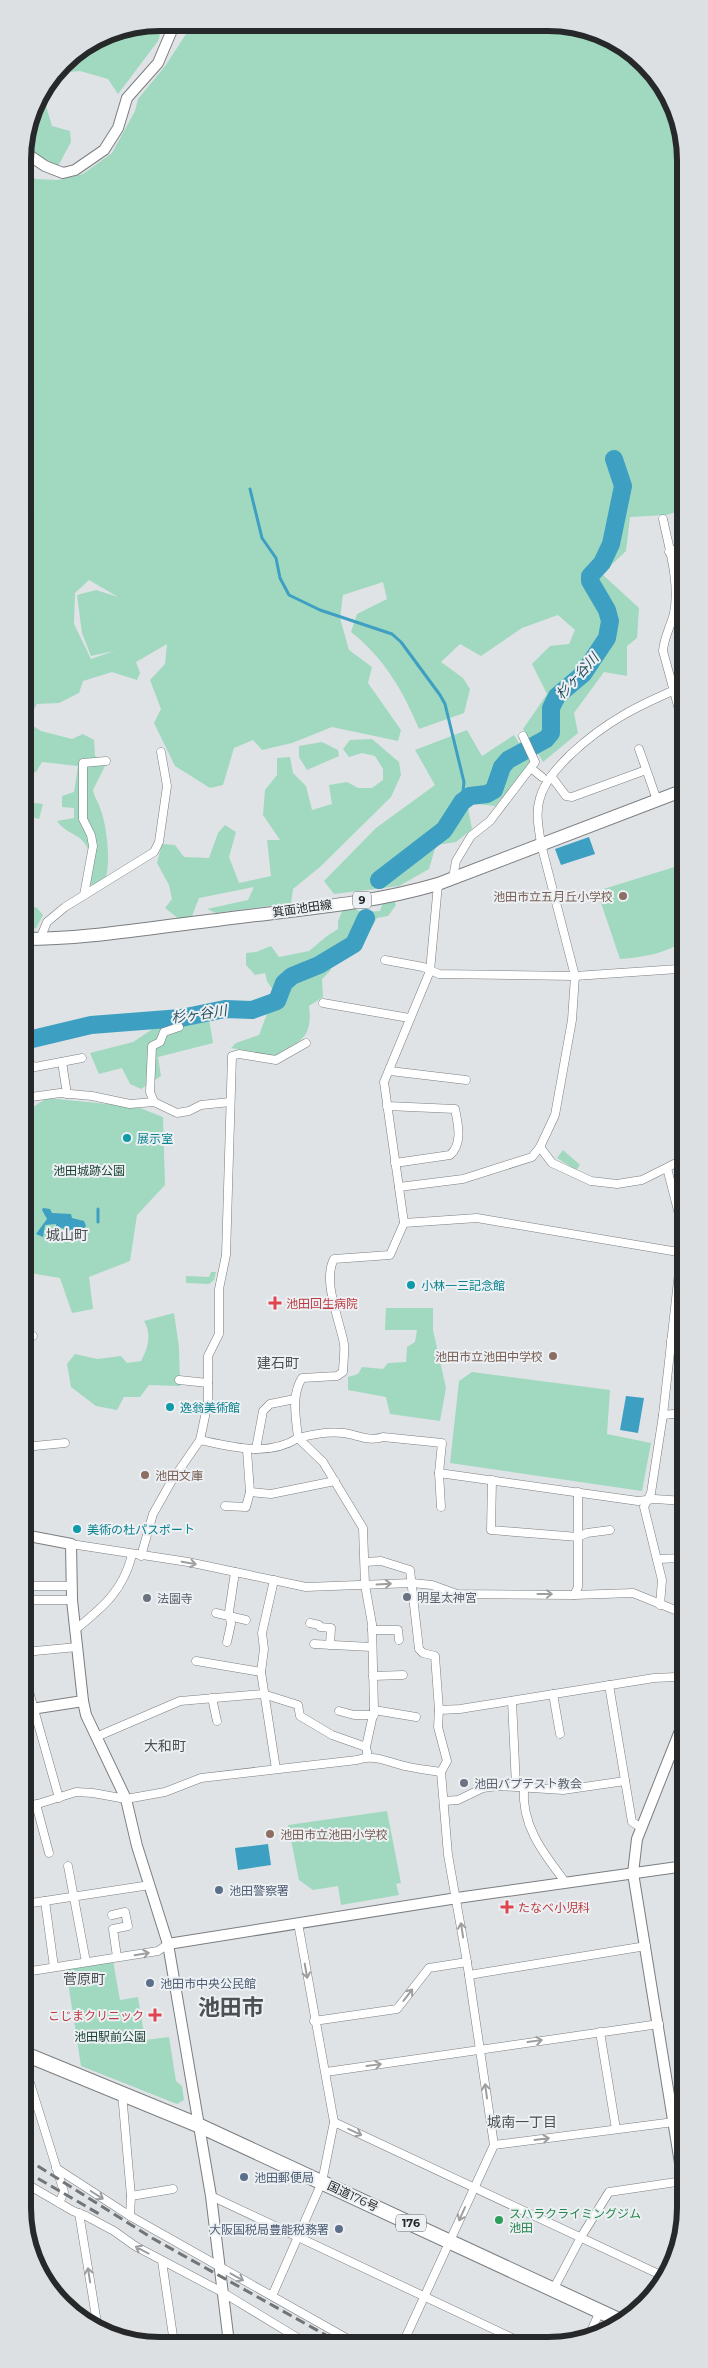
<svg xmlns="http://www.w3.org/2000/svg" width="708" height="2368" viewBox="0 0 708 2368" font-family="Montserrat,'Noto Sans JP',sans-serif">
<rect width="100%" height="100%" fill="#dfe3e6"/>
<g fill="#a0d9bf" fill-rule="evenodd">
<polygon points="164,23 158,41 118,94 108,79 80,71 58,73 46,106 52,126 70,131 71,142 58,166 24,148 33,107 63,63 108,33"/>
<path d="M193 23 575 25 645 63 683 134V510L666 515 630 517 626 551 602 574 639 608 637 638 627 646V676L604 672 574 713 578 733 543 762 523 729 547 694 532 664 550 646 569 644 575 630 558 615 522 628 481 656 460 644 441 662 463 678 470 689 464 713 419 729C403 691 385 659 351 632L357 614 387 599 383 582 343 595 340 618 349 650 372 667 368 683 401 730 398 741 332 727 292 743 262 750 253 740 234 748 223 785 210 788 175 766 154 723 161 709 150 680 165 664 167 644 136 662 140 673 137 680 112 672 83 681 79 693 59 703 37 704 27 722 41 731 72 739 83 734 94 740 95 756 106 764 93 790C94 797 98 801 100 808 107 825 112 867 104 882L92 886C84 874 92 859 87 847 81 834 66 834 57 821L74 818V808L62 807V796L74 792 78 766 42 762 36 772 23 776V170L36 179 58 180 83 174 112 153 135 111 138 99 166 65ZM89 580 118 597 96 590 77 595 82 633 91 656 114 651 91 659 74 624 75 593Z"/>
<polygon points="467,730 482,756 514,735 531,763 495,806 467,803 472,829 456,842 436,845 429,869 399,886 334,894 324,881 376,828 435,785 415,750"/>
<polygon points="372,739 399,762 401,775 391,797 320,867 293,889 291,903 216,913 207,909 248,900 254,887 199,898 192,916 179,919 165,908 172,899 169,885 157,863 162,844 175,845 184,857 209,858 218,833 225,825 236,832 229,857 239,883 271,876 267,840 280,840 263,815 265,790 277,775 277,758 290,757 293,773 306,786 312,810 332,804 329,785 347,782 358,788 372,788 383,780 383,769 375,756 362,753 349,757 343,749 350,740"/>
<polygon points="322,742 338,750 339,756 307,770 299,757 299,746"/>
<polygon points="24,802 43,804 39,819 24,815"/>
<path d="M684 864V941C664 954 643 957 620 959L597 891Z"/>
<path d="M394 900 396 905 388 916 377 918 367 936 328 963 331 970 322 979 323 997 309 1006C313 1040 300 1040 275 1056L231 1048 236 1043 259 1035 275 993 267 981 265 973 255 975 246 965V953L256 952 271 946 279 957 309 951 327 936 338 929V921L343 909 354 908 361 912 380 911 383 902Z"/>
<polygon points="24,903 37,908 43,915 36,928 24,933"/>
<polygon points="209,1019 213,1043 158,1057 161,1076 141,1089 130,1084 122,1068 99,1074 90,1053 133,1042 157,1026"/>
<polygon points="47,1098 137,1107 163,1117 165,1185 137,1215 130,1261 89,1277 93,1309 72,1313 60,1278 24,1272 24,1113"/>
<polygon points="563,1150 580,1165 576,1170 557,1158"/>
<polygon points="211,1272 216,1272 214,1280 209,1284 186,1283 186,1276 209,1277"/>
<polygon points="386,1308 433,1308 433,1330 446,1388 440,1421 390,1414 386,1397 348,1390 348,1377 358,1374 362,1367 383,1369 388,1363 406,1362 407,1347 415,1342 417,1330 385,1330"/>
<path d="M174 1313 179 1347 180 1386 149 1385 140 1397H124L117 1410 96 1406 71 1387 67 1364 75 1354 97 1359 121 1356 127 1363 141 1361C148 1349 152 1334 144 1321Z"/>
<polygon points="472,1372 610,1390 607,1434 651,1443 642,1491 450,1463 459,1381"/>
<polygon points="387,1811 401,1883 396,1884 399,1895 341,1905 338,1886 313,1890 299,1880 288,1825"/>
<polygon points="113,1961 120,2000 138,1997 145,2040 169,2037 176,2081 182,2086 184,2100 177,2104 81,2066 66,1969"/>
</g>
<g fill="#3d9fc2">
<polygon points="589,837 595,854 561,865 555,849"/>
<polygon points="43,1208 50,1209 52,1213 71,1214 72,1218 84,1221 86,1226 81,1231 72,1231 58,1227 59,1236 57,1235 56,1224 45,1225 43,1237 36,1234 47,1219 42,1210"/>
<polygon points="626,1396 644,1398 638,1433 620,1430"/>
<polygon points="268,1844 271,1865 238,1870 235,1848"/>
</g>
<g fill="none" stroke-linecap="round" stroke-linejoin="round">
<g stroke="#3d9fc2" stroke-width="3">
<polyline points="250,489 262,538 276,558 280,578 289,595 320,610 392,634 401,642 440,695 445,704 464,782 462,802"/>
<polyline points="98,1209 98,1222"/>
</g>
<g stroke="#3d9fc2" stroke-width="18">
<polyline points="379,880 444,830 462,802 470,796 487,794 494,790 502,767 508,760 546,739 551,733 551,708 557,696 583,674 607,638 610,621 607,610 590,581 590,576 602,563 611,544 623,486 614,459"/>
<polyline points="24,1041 91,1025 181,1018 225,1009 252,1010 277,1001 284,983 292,976 319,965 354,944 366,918"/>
</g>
<g stroke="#7b7e81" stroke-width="9">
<g id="minor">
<path d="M663 519C669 548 680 583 674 613 671 626 664 637 663 651L684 728"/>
<polyline points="669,552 683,547"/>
<polyline points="674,614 683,613"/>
<polyline points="639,749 657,800"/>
<polyline points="532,769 542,777"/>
<polyline points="551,776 566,796 572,797 646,770"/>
<polyline points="453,878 456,861 471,836 490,821 535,762 523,736"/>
<polyline points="84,895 93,846 91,835 83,819 83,763 106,761"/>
<polyline points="40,939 47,922 65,907 154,852 159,842 167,786 161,752"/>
<polyline points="385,960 423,967 439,974 575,976 678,969 684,966"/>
<polyline points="323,1003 409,1018"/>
<polyline points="26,1062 35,1067 82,1058"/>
<polyline points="62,1062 67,1094"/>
<polyline points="390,1071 466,1080"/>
<polyline points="24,1084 26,1096"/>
<polyline points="24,1098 60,1093 92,1096 130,1104 154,1102 177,1113 189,1111 201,1105 230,1102"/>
<polyline points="154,1102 150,1092 152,1046 160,1042 164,1032 179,1027"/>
<path d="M387 1106 455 1109C458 1124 463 1144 450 1155L395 1163"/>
<polyline points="540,1147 552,1163 591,1181 617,1184 642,1180 684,1159"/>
<path d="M399 1187 463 1179 532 1157 540 1147 555 1115 572 1020 575 976 541 844C539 829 535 813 540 798 545 781 557 768 570 755 606 721 639 705 684 686"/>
<polyline points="404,1223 477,1218 684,1253"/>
<polyline points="24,1337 33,1336"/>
<polyline points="671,1341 684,1338"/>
<polyline points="179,1380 208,1383"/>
<polyline points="663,1415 684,1413"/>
<polyline points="298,1438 323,1462 363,1528 365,1585 372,1624 374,1710 366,1747 368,1757"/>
<path d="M298 1438C313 1434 329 1431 344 1433 358 1435 369 1442 383 1437L442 1443 439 1473 441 1507"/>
<path d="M200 1440C232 1447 269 1457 298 1438 296 1418 291 1395 302 1378L337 1376 343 1372C343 1364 345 1353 344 1344 340 1321 322 1281 334 1259L390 1255 404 1223 384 1082 430 971 438 884"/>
<polyline points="24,1447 65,1443"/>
<polyline points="256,1449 263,1411 270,1404 295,1399"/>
<polyline points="439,1473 638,1501 655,1499 684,1501"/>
<polyline points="492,1480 491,1530 578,1537 587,1533 610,1530"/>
<polyline points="250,1492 271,1494 335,1481"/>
<polyline points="225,1506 246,1507 250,1492 247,1450"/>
<polyline points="25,1536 27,1448"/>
<polyline points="71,1544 188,1562 306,1587 412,1583 432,1585 457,1594 574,1595 633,1593 685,1614"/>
<polyline points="141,1556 153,1514 171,1482 200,1440 208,1402 208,1356 219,1334 219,1289 226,1255 232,1056 239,1054 276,1060 306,1043"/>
<polyline points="657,1559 684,1558"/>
<polyline points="365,1562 381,1561 410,1570 419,1649 423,1653 435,1656 439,1710 438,1727 447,1761 441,1772 448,1855 467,1962 494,2145 403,2343"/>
<polyline points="274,1580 262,1633 264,1649 261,1672 276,1769"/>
<polyline points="24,1586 72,1586"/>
<polyline points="574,1595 578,1587 578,1492"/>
<polyline points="24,1600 72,1600"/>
<polyline points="660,1605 662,1580 644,1507 651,1493 663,1415 681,1254 683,1230 667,1168"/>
<polyline points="216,1613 246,1620"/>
<polyline points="310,1623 319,1625 320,1627 331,1628 330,1645"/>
<path d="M75 1630C103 1607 123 1591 132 1555"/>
<polyline points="372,1630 398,1630 399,1640"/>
<polyline points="227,1642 231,1624 229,1612 235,1572"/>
<polyline points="314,1644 371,1647"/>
<polyline points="24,1652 77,1647"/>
<polyline points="196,1661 261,1672"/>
<polyline points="24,1674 59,1798"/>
<polyline points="373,1676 403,1675"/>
<polyline points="609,1685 632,1822 642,1828"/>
<polyline points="553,1694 560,1734"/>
<polyline points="212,1698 217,1721"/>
<polyline points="512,1701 516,1786"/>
<polyline points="374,1710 416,1717"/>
<polyline points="439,1710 460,1709 654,1678 676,1677 685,1679"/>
<polyline points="339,1711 354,1715 374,1715"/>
<polyline points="96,1737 180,1701 263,1694 298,1705 300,1716 332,1735 366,1747"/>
<path d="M524 1788C521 1826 544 1854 566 1883"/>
<polyline points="444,1801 458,1800 483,1788 498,1786 563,1790 625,1781"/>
<polyline points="36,1804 49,1853"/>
<path d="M25 1808 76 1792 93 1793 126 1799 165 1792 201 1778 357 1760C375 1754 387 1762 405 1766 416 1769 429 1770 441 1772"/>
<polyline points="68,1866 86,1962"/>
<polyline points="45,1901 54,1967"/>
<polyline points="25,1904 150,1885"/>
<polyline points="112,1915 125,1912 128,1926 113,1929 117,1957"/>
<polyline points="298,1923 334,2122"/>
<polyline points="25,1972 158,1951 168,1944"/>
<polyline points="469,1975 646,1946"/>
<polyline points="314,2021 397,2009 429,1968 467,1962"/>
<polyline points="600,2032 616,2129"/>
<polyline points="25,2067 64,2192 59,2203"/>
<polyline points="326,2072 659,2024"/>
<polyline points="122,2093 131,2196 130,2216"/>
<polyline points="494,2145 674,2122"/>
<polyline points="56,2168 130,2216 355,2343"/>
<polyline points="25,2183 73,2211 86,2216 114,2231 135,2246 222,2292 306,2343"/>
<polyline points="131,2196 173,2189"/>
<polyline points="211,2196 523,2343"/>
<polyline points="79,2213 97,2323"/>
<polyline points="162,2261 174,2343"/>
<polyline points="554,2288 581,2237 609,2192 683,2181"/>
<polyline points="272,2296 322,2182 334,2122 665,2277"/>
<polyline points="588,2338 600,2311"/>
</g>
</g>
<g stroke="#7b7e81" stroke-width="12">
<g id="tertiary">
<polyline points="23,151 45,166 63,173 75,170 104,150 118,128 127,98 158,63 175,23"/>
<polyline points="24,1535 71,1544 72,1600 83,1701 86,1715 126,1799 137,1846 168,1944 211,2196 229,2343"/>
<polyline points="25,1710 83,1701"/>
<polyline points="685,1718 637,1839 633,1873 685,2194"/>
<polyline points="168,1944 457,1898 685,1866"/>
</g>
</g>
<g stroke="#7b7e81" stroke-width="14">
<path id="primary" d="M24 939C88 939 153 927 217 920 290 910 367 905 438 884L684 790"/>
</g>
<g stroke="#7b7e81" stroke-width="16">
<polyline id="trunk" points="25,2054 198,2125 623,2322"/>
</g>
<use href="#minor" stroke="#fff" stroke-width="8"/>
<use href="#tertiary" stroke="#fff" stroke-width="10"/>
<use href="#primary" stroke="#fff" stroke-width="12"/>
<use href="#trunk" stroke="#fff" stroke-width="14"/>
<g stroke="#727577" stroke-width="3" stroke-dasharray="10 5" stroke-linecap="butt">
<polyline points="25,2158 152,2238 340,2343"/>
<polyline points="25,2171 101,2215"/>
</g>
</g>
<defs><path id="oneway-shaft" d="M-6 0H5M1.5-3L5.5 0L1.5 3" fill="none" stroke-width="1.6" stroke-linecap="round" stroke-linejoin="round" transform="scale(1.25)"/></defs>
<g stroke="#9d9e9f">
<use href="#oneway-shaft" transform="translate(189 1563) rotate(10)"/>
<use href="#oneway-shaft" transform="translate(384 1584) rotate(-3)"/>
<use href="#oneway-shaft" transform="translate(545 1594)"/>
<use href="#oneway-shaft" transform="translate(462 1930) rotate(-99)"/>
<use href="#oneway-shaft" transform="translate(142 1954) rotate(-9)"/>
<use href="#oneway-shaft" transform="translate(306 1971) rotate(80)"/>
<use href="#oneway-shaft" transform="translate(408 1995) rotate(-52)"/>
<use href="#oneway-shaft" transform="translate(535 2041) rotate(-8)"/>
<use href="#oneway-shaft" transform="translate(374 2065) rotate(-8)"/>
<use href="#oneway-shaft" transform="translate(486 2091) rotate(-98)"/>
<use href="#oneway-shaft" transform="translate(355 2132) rotate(25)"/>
<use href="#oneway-shaft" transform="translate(542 2139) rotate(-7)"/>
<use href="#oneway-shaft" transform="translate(97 2195) rotate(32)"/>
<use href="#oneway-shaft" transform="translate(462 2214) rotate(114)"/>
<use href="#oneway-shaft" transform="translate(142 2250) rotate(-152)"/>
<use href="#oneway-shaft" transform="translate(89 2275) rotate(-99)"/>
<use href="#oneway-shaft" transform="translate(237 2277) rotate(29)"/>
</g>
<g fill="#8d6e63" stroke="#ecf0f3" stroke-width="2">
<circle cx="623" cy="896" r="5"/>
<circle cx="553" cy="1356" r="5"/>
<circle cx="145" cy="1475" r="5"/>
<circle cx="270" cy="1834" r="5"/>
</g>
<g fill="#0f9aa8" stroke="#ecf0f3" stroke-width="2">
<circle cx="127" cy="1138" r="5"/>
<circle cx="411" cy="1285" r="5"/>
<circle cx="170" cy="1407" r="5"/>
<circle cx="77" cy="1529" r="5"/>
</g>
<g fill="#e0444e" stroke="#ecf0f3" stroke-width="2">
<path d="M272.5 1295.5h5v5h5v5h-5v5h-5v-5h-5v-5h5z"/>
<path d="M504.5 1899.5h5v5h5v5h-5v5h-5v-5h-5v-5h5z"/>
<path d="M152.5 2007.5h5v5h5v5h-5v5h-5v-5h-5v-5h5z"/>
</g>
<g fill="#6b7280" stroke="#ecf0f3" stroke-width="2">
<circle cx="407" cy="1597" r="5"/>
<circle cx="147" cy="1598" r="5"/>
<circle cx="464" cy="1783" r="5"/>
</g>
<g fill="#5c6f8a" stroke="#ecf0f3" stroke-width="2">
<circle cx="219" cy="1890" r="5"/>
<circle cx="150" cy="1983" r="5"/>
<circle cx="244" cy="2177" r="5"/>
<circle cx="339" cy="2229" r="5"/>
</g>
<circle fill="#2e9e5b" stroke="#ecf0f3" stroke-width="2" cx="499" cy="2220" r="5"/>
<g text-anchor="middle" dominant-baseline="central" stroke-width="4" stroke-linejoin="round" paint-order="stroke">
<g fill="#ecf0f3" stroke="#616466" stroke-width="1">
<rect x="353" y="891.5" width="18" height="17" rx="4"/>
<rect x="396" y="2214.5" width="30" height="17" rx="4"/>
</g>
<g font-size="11" font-weight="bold" fill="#262829">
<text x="362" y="900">9</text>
<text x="411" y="2223">176</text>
</g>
<g font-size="12" fill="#785e54" stroke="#ecf0f3" text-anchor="end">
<text x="613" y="896">池田市立五月丘小学校</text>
<text x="543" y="1356">池田市立池田中学校</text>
<text x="155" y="1475" text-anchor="start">池田文庫</text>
<text x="280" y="1834" text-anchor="start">池田市立池田小学校</text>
</g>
<g font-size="12" fill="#262829" stroke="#ecf0f3">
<text transform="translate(302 908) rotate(-8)">箕面池田線</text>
<text transform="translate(353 2196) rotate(25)">国道176号</text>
</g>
<g font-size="12" fill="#0d838f" stroke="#ecf0f3" text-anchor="start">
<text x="137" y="1138">展示室</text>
<text x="421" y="1285">小林一三記念館</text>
<text x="180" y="1407">逸翁美術館</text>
<text x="87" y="1529">美術の杜パスポート</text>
</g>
<g font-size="12" fill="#173f2f" stroke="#ecf0f3">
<text x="89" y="1170">池田城跡公園</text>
<text x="110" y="2036">池田駅前公園</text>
</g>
<g font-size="12" fill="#be3a42" stroke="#ecf0f3" text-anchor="start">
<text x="286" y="1303">池田回生病院</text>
<text x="518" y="1907">たなべ小児科</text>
<text x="144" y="2015" text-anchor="end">こじまクリニック</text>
</g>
<g font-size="12" fill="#5b616d" stroke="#ecf0f3" text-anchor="start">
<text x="417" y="1597">明星太神宮</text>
<text x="157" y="1598">法園寺</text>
<text x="474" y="1783">池田バプテスト教会</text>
</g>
<g font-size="12" fill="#4e5e75" stroke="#ecf0f3" text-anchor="start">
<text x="229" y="1890">池田警察署</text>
<text x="160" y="1983">池田市中央公民館</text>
<text x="254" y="2177">池田郵便局</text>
<text x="329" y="2229" text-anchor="end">大阪国税局豊能税務署</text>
</g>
<g font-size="12" fill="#27864d" stroke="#ecf0f3" text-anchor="start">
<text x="509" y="2213">スハラクライミングジム<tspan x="509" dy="14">池田</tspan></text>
</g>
<g font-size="14" font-style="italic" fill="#254f5f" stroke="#ecf0f3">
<text transform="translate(577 676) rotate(-48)">杉ヶ谷川</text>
<text transform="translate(199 1014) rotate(-8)">杉ヶ谷川</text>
</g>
<g font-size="14" fill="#4c5052" stroke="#ecf0f3">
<text x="67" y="1235">城山町</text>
<text x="278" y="1363">建石町</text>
<text x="165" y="1746">大和町</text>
<text x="84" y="1979">菅原町</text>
<text x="522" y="2122">城南一丁目</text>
</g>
<g font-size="22" font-weight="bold" fill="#4c5052" stroke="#ecf0f3">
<text x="231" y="2007">池田市</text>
</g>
</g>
<path d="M0 0H708V2368H0ZM160 31H548A129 129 0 0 1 677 160V2208A129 129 0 0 1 548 2337H160A129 129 0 0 1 31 2208V160A129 129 0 0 1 160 31Z" fill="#dce0e3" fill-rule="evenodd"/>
<path fill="none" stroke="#262829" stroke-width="6" d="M160 31H548A129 129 0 0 1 677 160V2208A129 129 0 0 1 548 2337H160A129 129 0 0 1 31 2208V160A129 129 0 0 1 160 31Z"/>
</svg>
